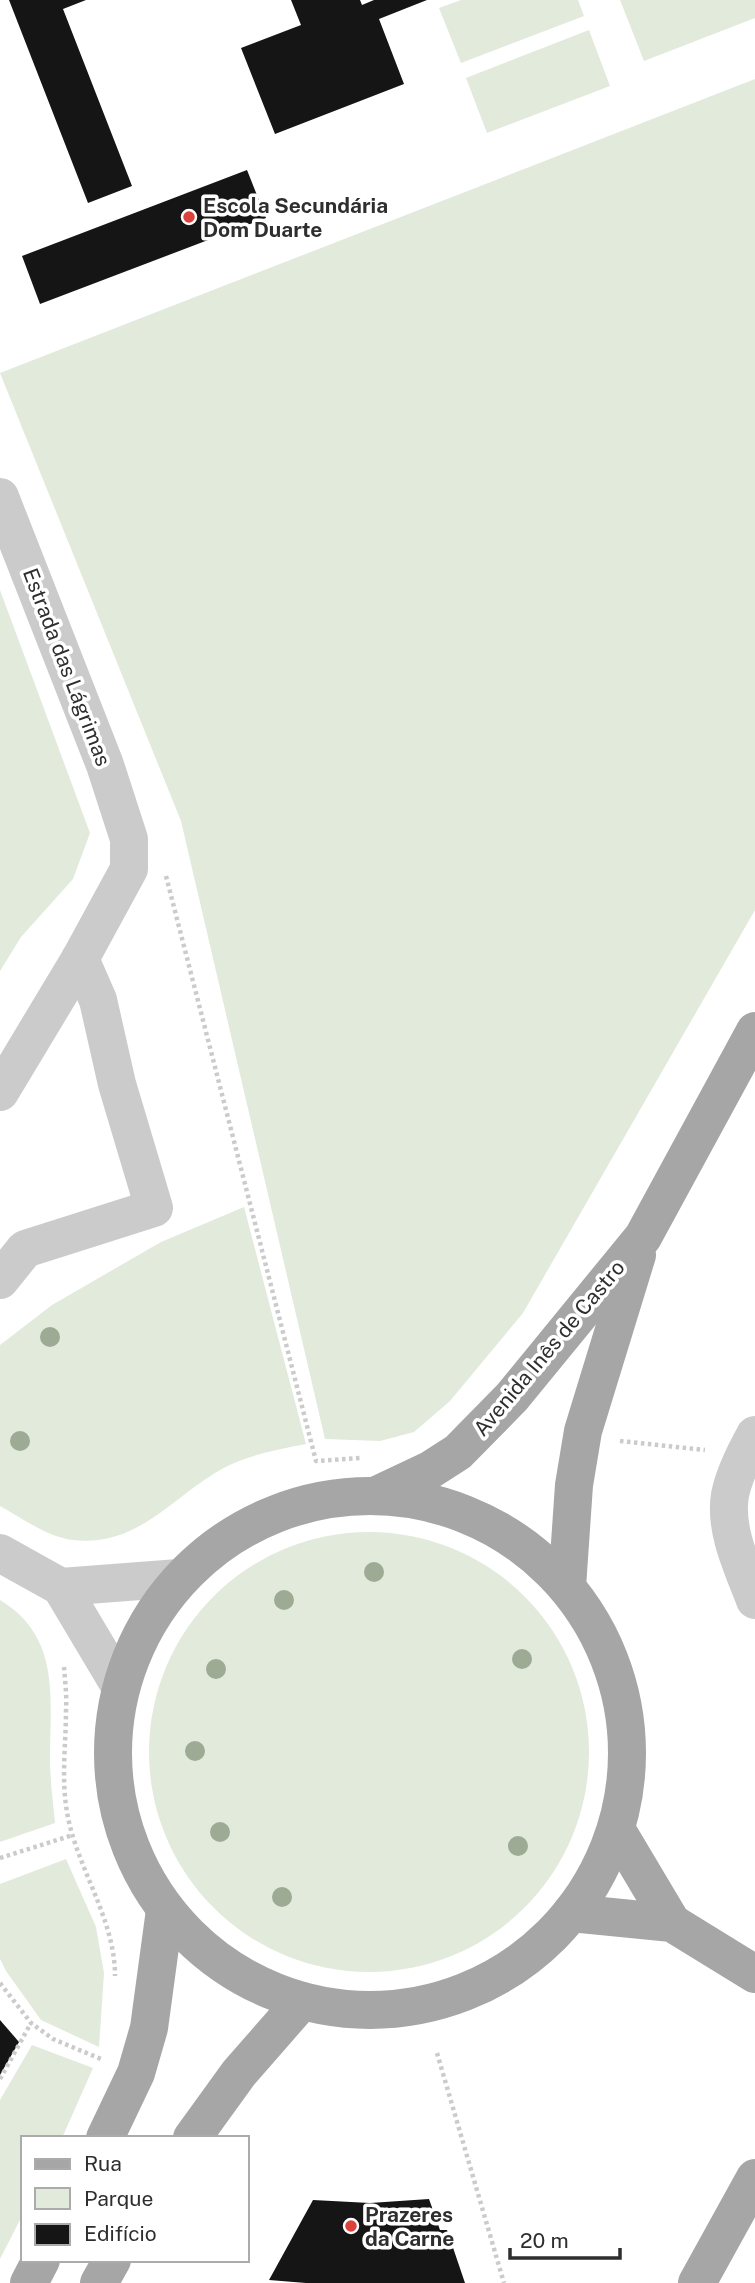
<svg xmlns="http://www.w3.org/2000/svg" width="755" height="2283" viewBox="0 0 755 2283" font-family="'Public Sans',sans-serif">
<rect width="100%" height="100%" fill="#fff"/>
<g fill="#e2eadc">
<polygon points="461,0 578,0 584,16 461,63 439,8"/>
<polygon points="620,0 755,0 755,18 644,61"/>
<polygon points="589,30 610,86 487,133 466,78"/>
<polygon points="755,79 755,910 523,1313 450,1401 414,1432 380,1441 325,1439 181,821 0,373"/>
<polygon points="0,590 90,833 73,879 21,937 0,971"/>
<path d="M244 1207 306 1444C275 1450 242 1456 215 1473 168 1502 135 1547 73 1540 47 1537 22 1518 0 1506V1345L52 1305 161 1242Z"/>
<circle cx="369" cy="1752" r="220"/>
<path d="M0 1600C61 1637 50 1697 50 1759 50 1780 53 1802 55 1823L0 1842Z"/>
<polygon points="66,1859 96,1927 104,1973 99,2047 41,2020 6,1971 0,1959 0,1884"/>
<polygon points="32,2045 93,2068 62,2138 23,2138 23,2214 0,2259 0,2100"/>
</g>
<g fill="#151515">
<polygon points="9,0 86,0 63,9 132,186 88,203"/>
<polygon points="291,0 360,0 362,5 374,0 427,0 379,19 404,84 275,134 241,48 301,25"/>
<polygon points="247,170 266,218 40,304 22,256"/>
<polygon points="0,2020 19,2042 0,2075"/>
<polygon points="429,2199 440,2230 447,2230 465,2283 306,2283 269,2280 313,2200 370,2203"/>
</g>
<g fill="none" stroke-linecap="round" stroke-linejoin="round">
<g stroke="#cbcbcb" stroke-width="4.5" stroke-dasharray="3.5 3.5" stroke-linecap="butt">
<polyline points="166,876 316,1461 361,1458"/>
<polyline points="620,1441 705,1450"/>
<path d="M64 1667C65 1681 67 1696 66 1710 66 1744 61 1778 67 1812 76 1867 115 1918 115 1976"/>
<polyline points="0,1858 73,1835"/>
<polyline points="0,1983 31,2023 53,2039 101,2059"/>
<polyline points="437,2053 504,2283"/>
<polyline points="0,2079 31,2023"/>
</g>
<g stroke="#cbcbcb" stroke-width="38">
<polyline points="0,497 105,765 129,839 129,869 80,959 0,1092"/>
<polyline points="0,1280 25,1249 154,1208 117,1084 98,1000 80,959"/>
<path d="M755 1435C745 1453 734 1475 730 1495 724 1530 743 1568 755 1600"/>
<polyline points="0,1553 61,1587 120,1686"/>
<polyline points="61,1587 179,1578"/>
</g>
<g stroke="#a6a6a6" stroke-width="38">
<polyline points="377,1495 430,1470 458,1452 512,1397 643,1237 755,1031"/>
<circle cx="370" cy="1753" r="257"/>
<polyline points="567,1587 574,1485 583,1431 637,1255"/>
<polyline points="616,1829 672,1923"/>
<polyline points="571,1913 672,1923 755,1974"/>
<polyline points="105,2138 136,2073 149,2028 165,1910"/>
<polyline points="192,2138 239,2073 302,2001"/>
<polyline points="29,2283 41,2260"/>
<polyline points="99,2283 112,2260"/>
<polyline points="697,2283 755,2178"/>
</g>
</g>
<g fill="#9dab95">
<circle cx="50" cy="1337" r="10"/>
<circle cx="20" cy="1441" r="10"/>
<circle cx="374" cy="1572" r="10"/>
<circle cx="284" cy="1600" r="10"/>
<circle cx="522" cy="1659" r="10"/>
<circle cx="216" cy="1669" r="10"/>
<circle cx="195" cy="1751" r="10"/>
<circle cx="220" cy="1832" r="10"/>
<circle cx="518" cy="1846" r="10"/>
<circle cx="282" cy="1897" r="10"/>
</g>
<g fill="#da423b" stroke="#fff" stroke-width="2.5">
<circle cx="189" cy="217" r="7"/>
<circle cx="351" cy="2226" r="7"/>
</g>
<g text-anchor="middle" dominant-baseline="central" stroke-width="7" stroke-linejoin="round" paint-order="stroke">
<g font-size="21" font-weight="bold" fill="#2e2e2e" stroke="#fff" text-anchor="start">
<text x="203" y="205">Escola Secundária<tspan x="203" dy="24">Dom Duarte</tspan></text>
<text x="365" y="2214">Prazeres<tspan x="365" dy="24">da Carne</tspan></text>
</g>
<g font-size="21" fill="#2e2e2e" stroke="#fff">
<text transform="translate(67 667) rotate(69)">Estrada das Lágrimas</text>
<text transform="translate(549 1348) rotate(-50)">Avenida Inês de Castro</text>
</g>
</g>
<rect x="21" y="2136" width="228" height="126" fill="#ffffff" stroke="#ababab" stroke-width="2"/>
<rect x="35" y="2159" width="35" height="10" fill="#a6a6a6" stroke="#ababab" stroke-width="2"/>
<text x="84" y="2171" font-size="21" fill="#2e2e2e">Rua</text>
<rect x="35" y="2188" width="35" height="21" fill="#e2eadc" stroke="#ababab" stroke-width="2"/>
<text x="84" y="2206" font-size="21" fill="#2e2e2e">Parque</text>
<rect x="35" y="2224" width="35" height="21" fill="#151515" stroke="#ababab" stroke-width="2"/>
<text x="84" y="2241" font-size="21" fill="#2e2e2e">Edifício</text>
<path d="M510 2248v10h110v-10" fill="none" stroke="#2e2e2e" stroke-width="3.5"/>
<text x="520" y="2248" font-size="21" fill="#2e2e2e" stroke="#ffffff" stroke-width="5" paint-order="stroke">20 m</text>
</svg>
